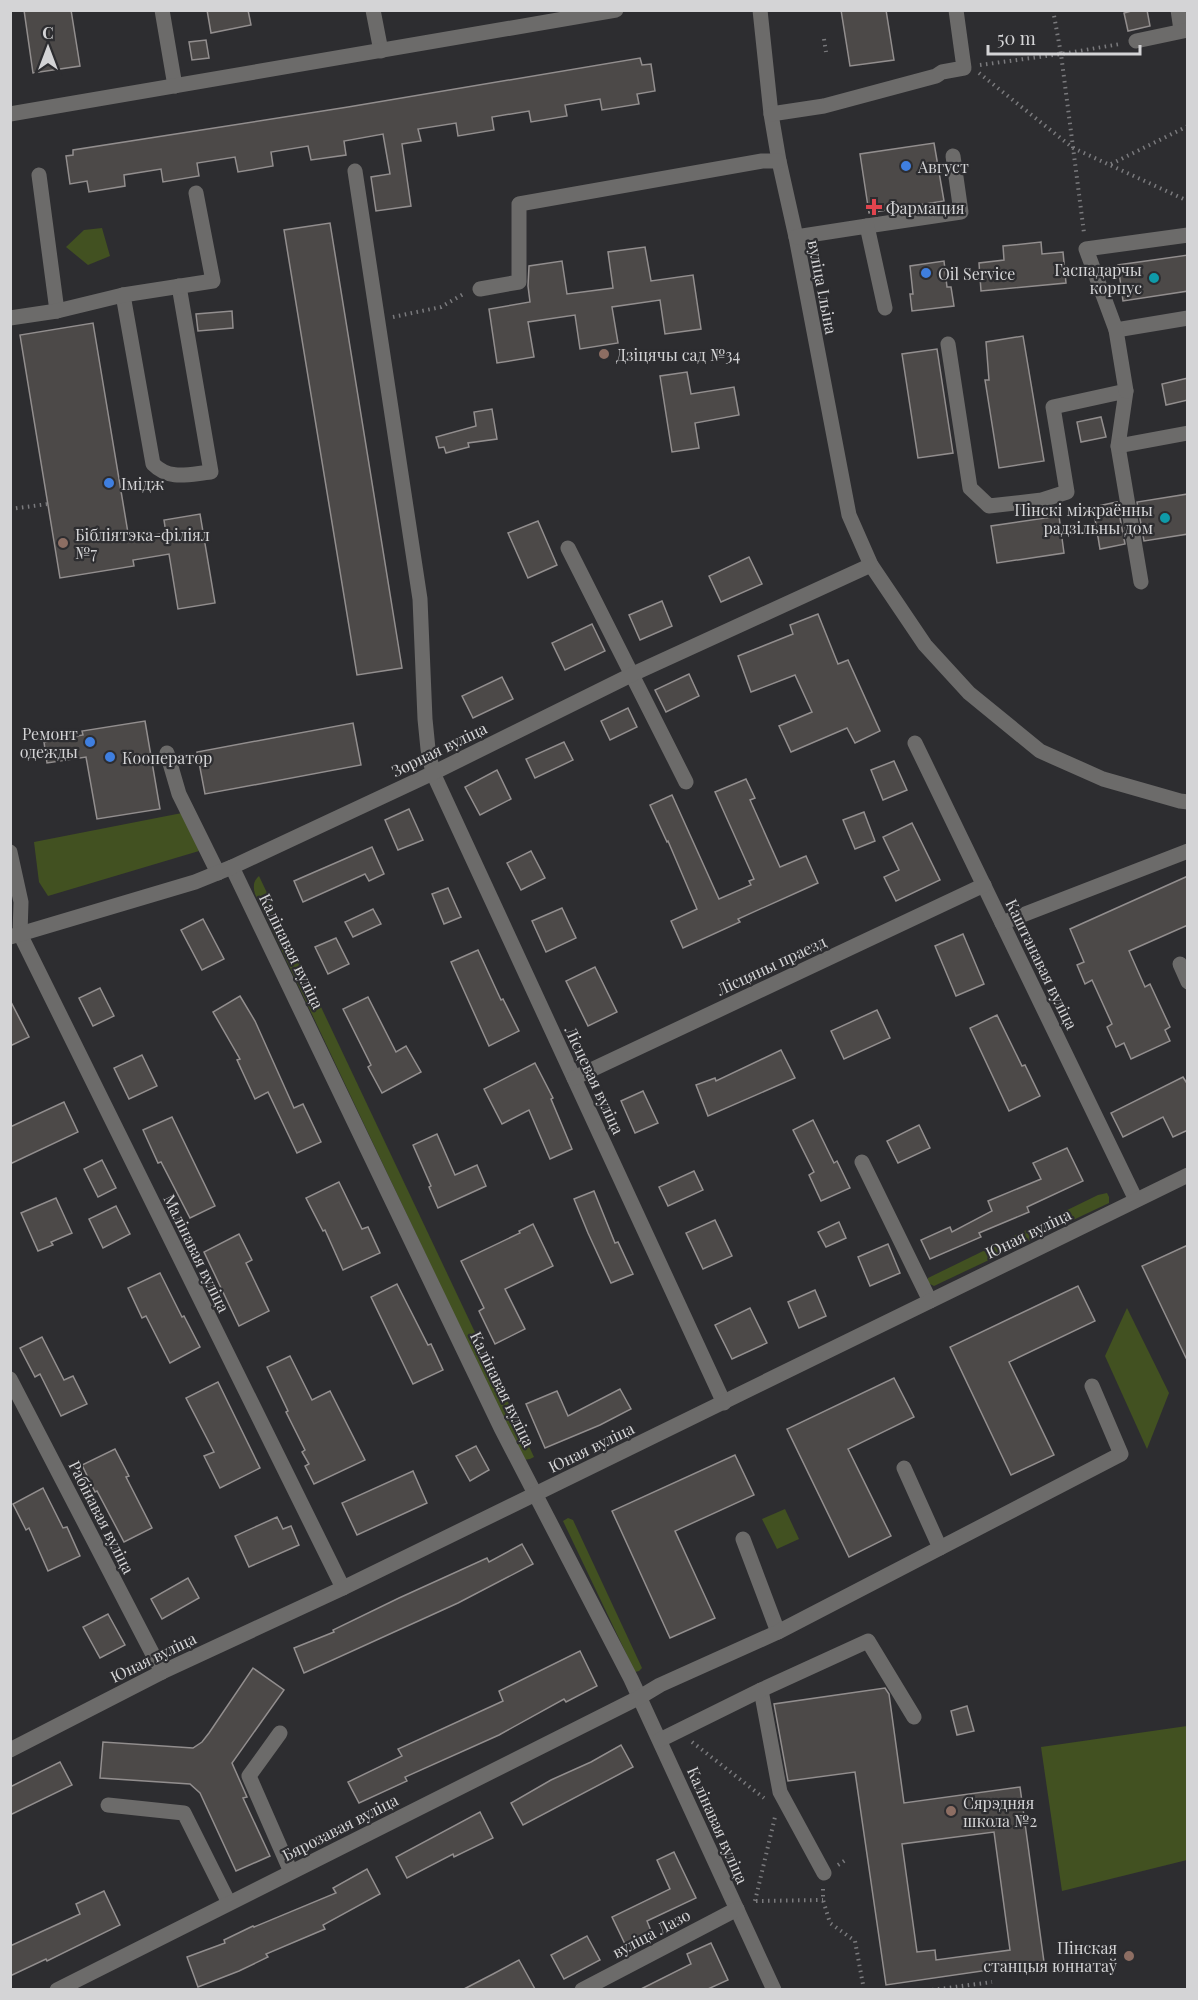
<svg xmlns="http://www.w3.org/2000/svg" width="1198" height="2000" viewBox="0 0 1198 2000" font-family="'Playfair Display',serif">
<rect width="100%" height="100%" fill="#2d2d30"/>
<g fill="#425121">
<polygon points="102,228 110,256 88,265 66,247 84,230"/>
<polygon points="182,813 199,851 48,896 39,882 34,842"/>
<path d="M259 876 534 1457 530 1459 523 1460 255 894C253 887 253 881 259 876Z"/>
<polygon points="1107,1193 1109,1197 1109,1203 934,1286 928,1283 928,1278 1098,1195"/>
<polygon points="1127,1308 1169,1393 1147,1449 1105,1356"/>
<polygon points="785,1509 799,1539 777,1549 762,1519"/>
<polygon points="568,1518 573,1520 642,1668 639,1671 635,1672 563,1521"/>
<polygon points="1187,1726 1187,1860 1062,1891 1041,1747"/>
</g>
<g fill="#4c4948" stroke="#928e8e" stroke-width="1.5" fill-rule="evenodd">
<polygon points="24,10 71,10 80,66 33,73"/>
<polygon points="207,10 248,10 251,25 211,33"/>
<polygon points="841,10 886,10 894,60 850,66"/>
<polygon points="1135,10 1147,10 1150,26 1128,31 1124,13"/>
<polygon points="206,40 209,58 192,60 189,42"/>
<polygon points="640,58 642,65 651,64 655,91 637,94 639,104 602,110 600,99 565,105 567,116 531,122 529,111 492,117 494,130 458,136 456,123 418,129 421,141 402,144 411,206 376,211 371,177 390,174 383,134 344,141 346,155 311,160 308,146 271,152 273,166 238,172 235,157 197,163 199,176 163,182 161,169 124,175 125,186 89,192 87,181 70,184 66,156 73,155 73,150 348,107"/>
<polygon points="934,143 944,201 869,213 860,154"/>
<polygon points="330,223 402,668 357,675 284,230"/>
<polygon points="1041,242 1042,254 1063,252 1066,283 981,291 979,263 1004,260 1003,246"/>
<polygon points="645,247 651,281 693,275 701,329 665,334 660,300 612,307 618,343 580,349 575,315 528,322 534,357 497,363 489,309 530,302 528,286 529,266 562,261 567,294 613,288 608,252"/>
<polygon points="1188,255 1188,291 1123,301 1118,265"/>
<polygon points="944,261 947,287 951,287 954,306 912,311 910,294 913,294 910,266"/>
<polygon points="232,311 233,328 198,331 196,314"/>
<polygon points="93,323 129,539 166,533 164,520 200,514 215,603 178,609 169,554 133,560 134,566 60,578 20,335"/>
<polygon points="1023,336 1044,461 999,468 985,380 989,380 986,342"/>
<polygon points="937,349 953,453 918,458 902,354"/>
<polygon points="687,372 691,394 734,387 739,415 695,423 699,448 672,452 660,376"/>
<polygon points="1188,378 1188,400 1166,405 1162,384"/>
<polygon points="492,409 497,439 468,443 469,447 446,453 444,447 439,448 436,437 476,426 474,412"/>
<polygon points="1101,417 1106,437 1081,442 1077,422"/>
<polygon points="1188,494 1188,534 1144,541 1137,502"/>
<polygon points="1117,502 1125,544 1100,549 1093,507"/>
<polygon points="1059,516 1064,553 997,563 991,526"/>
<polygon points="538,521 557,565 528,578 508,533"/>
<polygon points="749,557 762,584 721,602 709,576"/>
<polygon points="662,601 672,626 640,640 629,615"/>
<polygon points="818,614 838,664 848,660 880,731 855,743 847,728 791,752 779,726 812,712 795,675 751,692 738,656 793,634 790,625"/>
<polygon points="592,624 605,651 565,670 552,643"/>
<polygon points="689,674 699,696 666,712 655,690"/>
<polygon points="502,677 513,699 473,718 462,696"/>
<polygon points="628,708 637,727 610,740 601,721"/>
<polygon points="145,721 160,809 97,819 86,757 47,763 44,742 83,735 82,731"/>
<polygon points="353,723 361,765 205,794 197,752"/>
<polygon points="564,742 573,760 535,778 526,759"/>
<polygon points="894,761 907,790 883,800 871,770"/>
<polygon points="497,770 511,799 480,815 465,787"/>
<polygon points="746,779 755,798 750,800 780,867 806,856 818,883 738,919 740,922 683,948 671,921 697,909 668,841 667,842 650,805 672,795 719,899 751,885 749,881 754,879 715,792"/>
<polygon points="409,809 423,840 398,850 385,820"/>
<polygon points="864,812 875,841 855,849 843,820"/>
<polygon points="912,823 940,880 896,901 884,877 899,870 883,837"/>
<polygon points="372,847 384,874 369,881 365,874 303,902 294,881"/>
<polygon points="531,851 545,878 521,890 507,863"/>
<polygon points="1188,876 1188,925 1129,951 1145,987 1150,984 1170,1027 1165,1030 1170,1041 1131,1059 1124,1043 1116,1047 1107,1027 1112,1024 1092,980 1085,984 1077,965 1084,962 1070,929"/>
<polygon points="448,888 461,917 444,924 432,894"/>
<polygon points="562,908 576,938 546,952 532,921"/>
<polygon points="373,909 381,924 353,937 345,922"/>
<polygon points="203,919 224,959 202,970 181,930"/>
<polygon points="963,934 984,984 956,996 935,946"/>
<polygon points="336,938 349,964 328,974 315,947"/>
<polygon points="478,950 501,1000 503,999 519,1031 489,1046 451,962"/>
<polygon points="595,967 617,1012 588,1026 566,981"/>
<polygon points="100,988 114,1016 93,1026 79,998"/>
<polygon points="240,996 255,1021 294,1108 303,1104 321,1142 297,1153 268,1092 255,1099 237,1060 240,1059 213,1012"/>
<polygon points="368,997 396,1052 406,1046 421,1072 382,1093 368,1067 371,1065 343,1009"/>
<polygon points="10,1000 29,1037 10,1046"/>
<polygon points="877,1010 890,1038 844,1059 831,1031"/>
<polygon points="997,1015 1022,1066 1025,1065 1040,1096 1009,1111 970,1028"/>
<polygon points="781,1050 795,1078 708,1116 696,1085 715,1078 716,1081"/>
<polygon points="142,1055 157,1086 129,1099 114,1068"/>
<polygon points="535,1063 553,1098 551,1099 572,1149 550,1159 529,1110 502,1124 484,1089"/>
<polygon points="1183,1077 1188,1085 1188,1130 1173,1137 1163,1117 1123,1137 1111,1113"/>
<polygon points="643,1091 658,1123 635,1133 621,1101"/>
<polygon points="64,1102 78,1132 10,1164 10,1127"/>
<polygon points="172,1117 215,1206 190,1218 161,1162 158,1163 143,1130"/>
<polygon points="813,1120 834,1163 837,1161 850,1188 821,1201 809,1175 814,1172 793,1130"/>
<polygon points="919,1125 930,1148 898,1163 887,1141"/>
<polygon points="437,1134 455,1175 477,1165 486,1186 438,1208 429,1187 431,1186 413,1145"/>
<polygon points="1067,1148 1083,1181 1027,1207 1029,1212 979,1233 981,1237 930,1259 921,1240 950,1227 952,1232 992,1211 988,1201 1041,1179 1033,1163"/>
<polygon points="102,1160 116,1188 98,1197 84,1169"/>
<polygon points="694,1171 703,1190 668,1206 659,1187"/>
<polygon points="339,1182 362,1229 368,1227 380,1253 343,1270 325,1230 323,1231 306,1198"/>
<polygon points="594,1191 615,1243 618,1242 633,1274 611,1283 588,1233 574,1199"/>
<polygon points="56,1198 72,1233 51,1242 53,1245 38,1251 21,1213"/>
<polygon points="116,1206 130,1234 103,1248 89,1219"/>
<polygon points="715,1220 732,1256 703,1269 686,1233"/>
<polygon points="839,1222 846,1238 826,1247 818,1232"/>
<polygon points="533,1224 553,1266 505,1289 525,1329 495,1344 479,1311 484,1308 461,1261 520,1233 519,1231"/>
<polygon points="239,1234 252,1260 246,1263 269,1311 239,1326 204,1252"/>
<polygon points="888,1244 900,1273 870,1286 858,1257"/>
<polygon points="1188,1245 1188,1362 1142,1266"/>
<polygon points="160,1273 182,1317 184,1316 200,1347 170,1363 146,1316 142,1318 128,1288"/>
<polygon points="397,1284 428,1345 431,1344 443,1370 413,1384 371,1297"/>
<polygon points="1078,1286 1095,1321 1009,1362 1054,1455 1011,1475 950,1347"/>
<polygon points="815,1290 826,1316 799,1328 788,1302"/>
<polygon points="750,1308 767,1343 732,1359 715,1325"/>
<polygon points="42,1337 64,1380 73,1376 87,1404 61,1416 40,1374 35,1377 20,1348"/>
<polygon points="290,1356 312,1400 330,1391 365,1460 314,1484 305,1466 309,1464 302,1452 305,1450 286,1412 288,1411 267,1367"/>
<polygon points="894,1378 914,1417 848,1449 891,1536 849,1557 787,1429"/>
<polygon points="218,1382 260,1468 220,1488 204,1456 214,1452 186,1398"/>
<polygon points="620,1389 631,1409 600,1425 545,1448 526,1404 557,1391 568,1416"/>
<polygon points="476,1446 489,1470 470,1481 456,1456"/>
<polygon points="115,1449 129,1476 126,1477 152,1528 124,1542 97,1491 95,1492 82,1465"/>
<polygon points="735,1455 754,1495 675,1531 715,1618 670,1638 612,1511"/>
<polygon points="413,1471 427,1503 357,1535 342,1503"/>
<polygon points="43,1488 63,1528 67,1527 80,1556 48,1571 29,1528 26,1530 13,1504"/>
<polygon points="277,1517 283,1529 291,1526 299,1545 249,1567 235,1536"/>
<polygon points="522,1544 533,1564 458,1603 304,1673 294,1648 334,1632 333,1630 399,1598 487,1558 489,1562"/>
<polygon points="188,1578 199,1598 162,1619 151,1599"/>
<polygon points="108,1614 125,1645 100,1658 83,1627"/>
<polygon points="580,1651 597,1686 566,1702 564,1699 499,1735 405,1777 407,1781 359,1803 348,1782 402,1756 398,1749 503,1701 499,1691"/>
<polygon points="253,1668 284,1690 232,1763 247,1797 243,1798 270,1856 236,1871 200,1793 190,1784 100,1778 103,1742 193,1748 202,1742 209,1733"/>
<path d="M885 1688 889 1694 904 1803 1020 1787 1044 1962 886 1985 855 1772 788 1781 774 1704ZM994 1832 1010 1950 936 1960 935 1950 917 1952 902 1844Z"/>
<polygon points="967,1706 974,1731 957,1735 951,1711"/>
<polygon points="621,1745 633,1767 523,1825 511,1803 551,1780 591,1762"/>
<polygon points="60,1762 72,1785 10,1815 10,1787"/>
<polygon points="480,1812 493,1838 454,1857 453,1854 407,1878 396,1857"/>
<polygon points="674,1852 696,1898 647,1921 651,1931 625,1944 612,1917 670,1889 657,1860"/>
<polygon points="367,1869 380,1894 323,1925 325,1929 266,1954 268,1957 239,1971 198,1987 187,1957 225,1943 224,1940 253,1926 254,1927 336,1893 333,1888"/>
<polygon points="104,1891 120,1925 47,1961 46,1959 10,1976 10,1946 80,1914 76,1904"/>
<polygon points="587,1936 600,1960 564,1979 551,1955"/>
<polygon points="711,1943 728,1980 708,1989 641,1989 691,1964 687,1954"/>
<polygon points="519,1960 535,1989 464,1989 493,1974"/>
</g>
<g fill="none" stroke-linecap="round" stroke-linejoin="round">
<g stroke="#7a7a7d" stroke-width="4" stroke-dasharray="1.5 4.5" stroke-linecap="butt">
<polyline points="1053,10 1061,54 1084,233"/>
<polyline points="824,39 826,52"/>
<polyline points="980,65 1061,54 1120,44"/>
<polyline points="979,73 1073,148 1188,201"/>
<polyline points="1111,164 1188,126"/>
<polyline points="393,317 441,307 465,293"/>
<polyline points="10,509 48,504"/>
<polyline points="692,1742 764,1798"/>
<polyline points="838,1865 847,1859"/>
<polyline points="823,1889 823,1900 830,1923 855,1941 864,1990"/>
<polyline points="755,1901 775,1817"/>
<polyline points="756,1901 823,1900"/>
<polyline points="932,1990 992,1982"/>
</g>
<g stroke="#6c6b6a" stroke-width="15">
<polyline points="162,10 175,86"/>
<polyline points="373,10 381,51"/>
<polyline points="760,10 771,114 779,161 796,237 849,515 871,565 925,645 969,693 1040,751 1103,779 1180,801 1188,802"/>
<polyline points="1178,10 1181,30"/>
<polyline points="1136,41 1188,30"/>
<polyline points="10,114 616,10"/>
<polyline points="771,114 824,106 936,76 942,72 964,68 956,10"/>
<polyline points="355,171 420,599 425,719 428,749 433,773 724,1403"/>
<polyline points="39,175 57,311"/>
<polyline points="867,226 961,212 953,156"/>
<polyline points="796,237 867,226 885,308"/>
<polyline points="480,289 519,282 519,204 762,161 779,161"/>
<path d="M123 295 153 464C170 481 189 474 211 472L179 286"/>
<polyline points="10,318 57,311 123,295 213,281 196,193"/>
<polyline points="1116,330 1188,318"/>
<polyline points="948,344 970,488 989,506 1042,500 1067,492 1053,407 1126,391 1118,446 1141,582"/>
<polyline points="1126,391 1116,330 1086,249 1188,235"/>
<polyline points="1118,446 1188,433"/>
<polyline points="568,548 686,782"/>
<polyline points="915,743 1136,1200"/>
<polyline points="167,753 179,794 218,873"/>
<polyline points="10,852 21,902 20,934 343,1588"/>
<polyline points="232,867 501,1428 631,1679 774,1990"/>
<polyline points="1002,923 1188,851"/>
<polyline points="10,937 195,882 232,867 433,773 633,674 871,565"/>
<polyline points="1180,964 1188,982"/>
<polyline points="574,1078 984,885"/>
<polyline points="862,1162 930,1301"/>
<polyline points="10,1379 162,1672"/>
<polyline points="904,1468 940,1548"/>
<polyline points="743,1539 778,1632"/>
<polyline points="761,1690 780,1792 824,1873"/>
<polyline points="280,1733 249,1776 291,1872"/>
<polyline points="660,1740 761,1690 868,1641 914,1717"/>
<polyline points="10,1750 162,1672 343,1588 1188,1175"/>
<polyline points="108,1805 184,1813 229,1903"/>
<polyline points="57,1990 640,1697 660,1685 778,1632 1121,1454 1092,1386"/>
<polyline points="582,1990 737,1909"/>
</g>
</g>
<g fill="#3f7fe0" stroke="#2d2d30" stroke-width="2">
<circle cx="906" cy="166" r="6"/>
<circle cx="926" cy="273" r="6"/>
<circle cx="109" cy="483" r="6"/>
<circle cx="90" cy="742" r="6"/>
<circle cx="110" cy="757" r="6"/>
</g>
<path fill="#e0444e" stroke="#2d2d30" stroke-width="2" d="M871 198h6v6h6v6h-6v6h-6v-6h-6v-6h6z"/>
<g fill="#0f9aa8" stroke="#2d2d30" stroke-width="2">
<circle cx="1154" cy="278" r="6"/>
<circle cx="1165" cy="518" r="6"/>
</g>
<g fill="#8d6e63" stroke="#2d2d30" stroke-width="2">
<circle cx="604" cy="354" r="6"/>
<circle cx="63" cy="543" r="6"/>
<circle cx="951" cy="1811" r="6"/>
<circle cx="1129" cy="1956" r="6"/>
</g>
<g text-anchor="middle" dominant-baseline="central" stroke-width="4.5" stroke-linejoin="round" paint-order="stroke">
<g font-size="16" fill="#d4d4d6" stroke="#2d2d30" text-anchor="start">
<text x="918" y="166">Август</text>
<text x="886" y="207">Фармация</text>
<text x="1142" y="269" text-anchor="end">Гаспадарчы<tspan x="1142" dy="18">корпус</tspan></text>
<text x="938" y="273">Oil Service</text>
<text x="616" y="354">Дзіцячы сад №34</text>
<text x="121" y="483">Імідж</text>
<text x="1153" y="509" text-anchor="end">Пінскі міжраённы<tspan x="1153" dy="18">радзільны дом</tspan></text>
<text x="75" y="534">Бібліятэка-філіял<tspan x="75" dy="18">№7</tspan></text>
<text x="78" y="733" text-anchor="end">Ремонт<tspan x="78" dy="18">одежды</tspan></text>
<text x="122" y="757">Кооператор</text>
<text x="963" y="1802">Сярэдняя<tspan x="963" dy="18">школа №2</tspan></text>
<text x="1117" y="1947" text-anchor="end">Пінская<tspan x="1117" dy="18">станцыя юннатаў</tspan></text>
</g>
<g font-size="16" fill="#d4d4d6" stroke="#2d2d30">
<text transform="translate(823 287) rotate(79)">вуліца Ільіна</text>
<text transform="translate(439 749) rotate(-26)">Зорная вуліца</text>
<text transform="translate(292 951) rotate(64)">Калінавая вуліца</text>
<text transform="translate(1042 964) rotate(64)">Каштанавая вуліца</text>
<text transform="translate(771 965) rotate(-25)">Лісцяны праезд</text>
<text transform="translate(595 1080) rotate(65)">Лісцевая вуліца</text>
<text transform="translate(1028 1233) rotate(-26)">Юная вуліца</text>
<text transform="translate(197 1253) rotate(64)">Малінавая вуліца</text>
<text transform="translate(503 1389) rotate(64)">Калінавая вуліца</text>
<text transform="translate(591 1447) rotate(-26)">Юная вуліца</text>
<text transform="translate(102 1517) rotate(63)">Рабінавая вуліца</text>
<text transform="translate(153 1657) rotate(-26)">Юная вуліца</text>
<text transform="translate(718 1825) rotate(66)">Калінавая вуліца</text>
<text transform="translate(340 1827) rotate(-27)">Бярозавая вуліца</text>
<text transform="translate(651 1933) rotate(-28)">вуліца Лазо</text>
</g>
</g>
<rect width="1198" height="2000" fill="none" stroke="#d4d4d6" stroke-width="24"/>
<g transform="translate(48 48)" stroke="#2d2d30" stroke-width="4.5" paint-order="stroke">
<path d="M0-4.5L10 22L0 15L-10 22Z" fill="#d4d4d6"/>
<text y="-9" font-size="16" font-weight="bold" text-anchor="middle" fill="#d4d4d6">С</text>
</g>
<path d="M988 45v9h152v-9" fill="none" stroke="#d4d4d6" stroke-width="3"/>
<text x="997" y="45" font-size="18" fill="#d4d4d6" stroke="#2d2d30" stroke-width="4.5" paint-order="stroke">50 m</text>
</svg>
